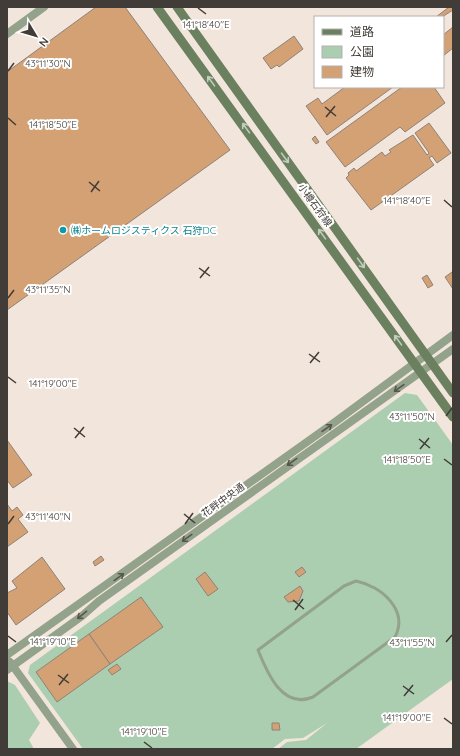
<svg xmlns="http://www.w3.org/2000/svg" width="460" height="756" viewBox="0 0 460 756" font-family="Quicksand,'Noto Sans JP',sans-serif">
<rect width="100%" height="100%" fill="#f2e5db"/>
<g fill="#acceb0">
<polygon points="405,393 417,395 453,445 453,679 356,749 278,749 287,742 306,740 327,723 303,738 285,739 272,749 83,749 28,673 30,665"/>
<polygon points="7,681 15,685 40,723 29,740 34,749 7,749"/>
</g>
<g fill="#d4a175" stroke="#8e8278">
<polygon points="96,7 125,7 230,150 7,310 7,72"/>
<polygon points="449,7 453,7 453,10 442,17 436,17"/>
<polygon points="453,27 453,48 443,56 443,35"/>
<polygon points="294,36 303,49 279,67 277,65 271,69 263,58"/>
<polygon points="345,87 393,87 327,135 306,106 318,98 322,104"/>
<polygon points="402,87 434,87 445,103 405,132 400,127 345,167 326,142"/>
<polygon points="429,123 451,153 437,163 432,156 429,158 434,165 371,210 346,178 349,175 348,173 354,168 356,171 382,152 385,156 391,152 389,150 413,135 427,155 429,153 415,133"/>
<polygon points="315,136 319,142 316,144 312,139"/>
<polygon points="452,272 453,273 453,289 445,277"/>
<polygon points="427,275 433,285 428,288 422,278"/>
<polygon points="7,440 32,475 13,488 7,480"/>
<polygon points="7,504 12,511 17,507 23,515 18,519 28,532 7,547"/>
<polygon points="101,556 104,560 95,566 93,562"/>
<polygon points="42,557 65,589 16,625 7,612 7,593 17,588 12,581"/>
<polygon points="302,567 306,572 299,577 295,572"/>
<polygon points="205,572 218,589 208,596 196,579"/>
<polygon points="300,586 303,591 299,601 288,602 284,597"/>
<polygon points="141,597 163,627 110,664 89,634"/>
<polygon points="89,634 110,664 57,702 36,672"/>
<polygon points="117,664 121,669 112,675 108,670"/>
<polygon points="272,723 279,723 280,730 272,730"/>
</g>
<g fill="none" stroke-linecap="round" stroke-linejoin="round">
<path stroke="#93a28b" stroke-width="3" d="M356 581C381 586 409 610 395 637L313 697C282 710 267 672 258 650L344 586Z"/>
<g stroke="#93a28b" stroke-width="8">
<polyline points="7,34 44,7"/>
<polyline points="7,655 335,422 453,335"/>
<polyline points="10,662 73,749"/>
<polyline points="7,670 82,616 99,601 453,349"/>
</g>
<g stroke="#6a805e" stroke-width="9">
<polyline points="157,7 453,417"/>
<polyline points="177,7 453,393"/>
</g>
</g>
<defs><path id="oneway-shaft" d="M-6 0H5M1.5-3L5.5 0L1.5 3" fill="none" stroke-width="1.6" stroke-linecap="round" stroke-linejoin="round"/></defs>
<g stroke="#c3ccbf">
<use href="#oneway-shaft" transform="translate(211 81) rotate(-126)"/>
<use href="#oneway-shaft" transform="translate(246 128) rotate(-126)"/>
<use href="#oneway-shaft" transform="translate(285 158) rotate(54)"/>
<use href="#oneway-shaft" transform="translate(322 234) rotate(-126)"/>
<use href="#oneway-shaft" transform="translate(361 263) rotate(54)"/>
<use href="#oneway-shaft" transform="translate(398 340) rotate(-126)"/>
</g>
<g stroke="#56564c">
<use href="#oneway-shaft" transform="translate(399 388) rotate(145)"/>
<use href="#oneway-shaft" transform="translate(327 428) rotate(-35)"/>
<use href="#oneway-shaft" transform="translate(292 462) rotate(144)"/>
<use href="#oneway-shaft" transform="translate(187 538) rotate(144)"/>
<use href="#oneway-shaft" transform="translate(119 577) rotate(-36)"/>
<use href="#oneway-shaft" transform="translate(82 615) rotate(141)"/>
</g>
<path fill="none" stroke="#413c37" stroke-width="1.5" d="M198 8 206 14M8 71 14 63M325 107 336 116M326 117 335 106M8 118 16 125M89 182 100 191M91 192 99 181M444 200 452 207M199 268 210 276M200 278 209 267M8 298 14 290M309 354 320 362M310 363 319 352M8 377 16 383M446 416 452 408M74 428 85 437M75 438 84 427M419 439 430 448M420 449 429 438M444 459 452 465M184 514 195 523M8 524 14 516M185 524 193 513M293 600 304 609M295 610 303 599M8 636 16 642M446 642 452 635M58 675 69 683M59 685 68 674M403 686 414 694M404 696 413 685M444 718 452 724M144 742 152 748"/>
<circle fill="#0f9aa8" stroke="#fff" stroke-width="1.5" cx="63" cy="230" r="4"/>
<g text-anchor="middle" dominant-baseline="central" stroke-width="4" stroke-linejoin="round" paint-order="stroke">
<g font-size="10" fill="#413c37" stroke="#fff">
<text transform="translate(315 205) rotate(54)">小樽石狩線</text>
<text transform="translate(223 500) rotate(-36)">花畔中央通</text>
</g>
<g font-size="10" fill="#0d838f" stroke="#fff" text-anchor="start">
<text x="71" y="230">㈱ホームロジスティクス 石狩DC</text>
</g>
</g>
<g font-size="10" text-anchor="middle" fill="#413c37" stroke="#fff" stroke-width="4" stroke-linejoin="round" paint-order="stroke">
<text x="206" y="28">141°18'40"E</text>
<text x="48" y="67">43°11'30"N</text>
<text x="53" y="128">141°18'50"E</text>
<text x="407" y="204">141°18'40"E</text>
<text x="48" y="293">43°11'35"N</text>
<text x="53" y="387">141°19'00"E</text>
<text x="412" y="420">43°11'50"N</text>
<text x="407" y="463">141°18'50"E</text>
<text x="48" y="520">43°11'40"N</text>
<text x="53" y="645">141°19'10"E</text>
<text x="412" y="646">43°11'55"N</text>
<text x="407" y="721">141°19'00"E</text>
<text x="144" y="735">141°19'10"E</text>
</g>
<rect width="460" height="756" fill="none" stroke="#413c37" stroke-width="16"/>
<rect x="314" y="16" width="130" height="72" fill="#ffffff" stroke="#b3b1af"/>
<rect x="322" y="29" width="20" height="6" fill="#6a805e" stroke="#b3b1af"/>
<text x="350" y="36" font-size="12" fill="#413c37">道路</text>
<rect x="322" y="46" width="20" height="12" fill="#acceb0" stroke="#b3b1af"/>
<text x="350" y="56" font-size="12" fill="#413c37">公園</text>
<rect x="322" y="66" width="20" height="12" fill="#d4a175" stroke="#b3b1af"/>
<text x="350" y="76" font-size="12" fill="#413c37">建物</text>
<g transform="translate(36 36) rotate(128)" stroke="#ffffff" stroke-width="3" paint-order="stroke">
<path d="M0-3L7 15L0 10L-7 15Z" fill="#413c37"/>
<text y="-6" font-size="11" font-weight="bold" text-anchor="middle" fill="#413c37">N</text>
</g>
</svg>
